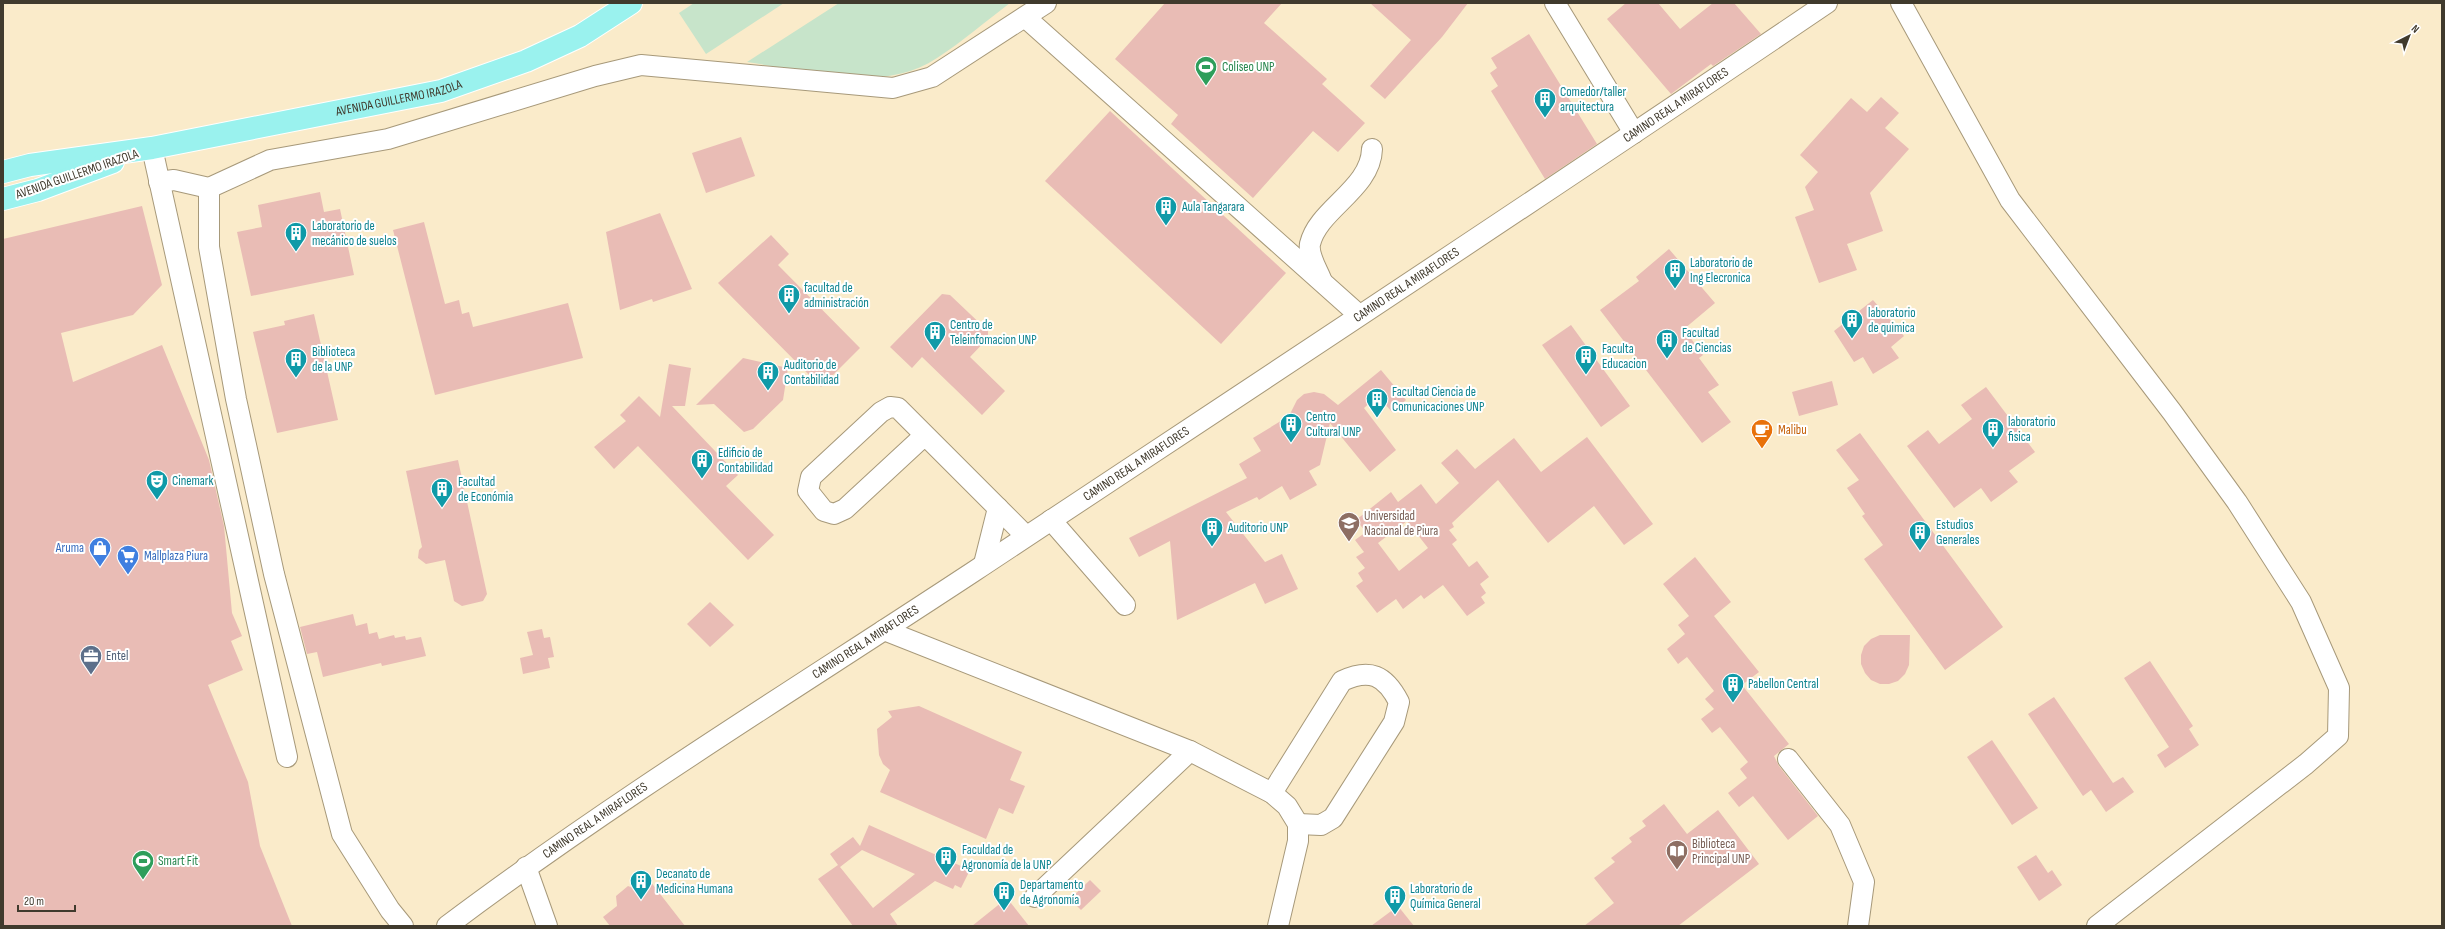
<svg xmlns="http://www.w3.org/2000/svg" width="2445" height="929" viewBox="0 0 2445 929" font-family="'Sofia Sans Condensed',sans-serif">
<rect width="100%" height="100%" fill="#faebca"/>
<g fill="#c7e4ca">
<polygon points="694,3 784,3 706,54 679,13"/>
<path d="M839 3H1010C986 21 962 42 937 58 881 95 808 71 747 62Z"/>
</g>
<g fill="#e9bcb5" fill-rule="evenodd">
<polygon points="1165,3 1282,3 1264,23 1327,79 1322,84 1365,123 1338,152 1313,131 1253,198 1171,124 1178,115 1115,59"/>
<polygon points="1370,3 1468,3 1442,37 1385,99 1370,86 1411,40"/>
<polygon points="1626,3 1658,3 1680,29 1713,3 1734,3 1761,34 1713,66 1711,64 1671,94 1607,19"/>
<polygon points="1529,34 1597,144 1545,179 1491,91 1498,86 1490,73 1497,68 1491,58"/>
<polygon points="1881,97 1899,113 1885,128 1909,149 1870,193 1883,231 1847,244 1857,270 1819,283 1795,217 1814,210 1805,187 1818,172 1800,155 1851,98 1867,112"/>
<polygon points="1110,111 1286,273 1221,344 1045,181"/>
<polygon points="741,137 755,176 706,193 692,153"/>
<polygon points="320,192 324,212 340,209 354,275 251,296 237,232 262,227 258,205"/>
<polygon points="142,206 162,285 133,315 61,333 73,382 162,345 209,460 224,526 232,613 242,636 231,641 243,670 208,685 248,782 260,846 292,926 3,926 3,239"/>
<polygon points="660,213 692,289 653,302 652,299 620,310 606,232"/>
<polygon points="424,222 445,304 459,300 462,314 469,312 473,327 568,303 583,358 435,395 393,230"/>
<polygon points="771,235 789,254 778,265 860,348 821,387 718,283"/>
<polygon points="1669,249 1715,303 1684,329 1703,355 1699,358 1719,385 1708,392 1731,422 1702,443 1600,310 1639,281 1636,277"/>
<polygon points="942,294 950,295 988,331 988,338 970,357 1005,391 982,415 922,357 912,368 890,347"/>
<polygon points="1873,300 1904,336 1891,347 1899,358 1873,374 1863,357 1854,362 1834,331"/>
<polygon points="314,314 338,420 277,433 253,332 285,325 284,321"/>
<polygon points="1571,325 1630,406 1601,427 1542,345"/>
<polygon points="743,358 788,368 783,400 753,429 744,432 714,404 696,405"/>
<polygon points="669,364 691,368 685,406 672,406 738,475 726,486 774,535 748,560 638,446 614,469 594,447 626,421 620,415 639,396 660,417"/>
<polygon points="1381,370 1406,400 1392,412 1378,396 1364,408 1396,450 1370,472 1330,423 1320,465 1309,471 1317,485 1290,500 1282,486 1259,500 1257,497 1226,512 1265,562 1282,554 1298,589 1265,604 1255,583 1177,620 1170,541 1139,557 1129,538 1247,478 1239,464 1261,451 1253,438 1289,416 1297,400 1304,394 1314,392 1324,394 1338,405"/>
<polygon points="1832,381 1838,405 1799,416 1792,392"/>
<polygon points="1986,387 2035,452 2009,471 2018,482 1991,502 1981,488 1954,508 1907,446 1928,430 1939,444 1972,419 1961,405"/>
<polygon points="1860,433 2003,627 1945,670 1864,559 1883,545 1862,516 1865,514 1847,488 1859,480 1836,450"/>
<path d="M1587 437 1653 524 1624 545 1594 506 1548 543 1498 480 1452 523 1454 527 1449 530 1457 540 1452 544 1469 567 1477 561 1489 577 1480 584 1486 593 1481 597 1485 603 1467 616 1443 585 1424 599 1421 595 1403 609 1396 599 1377 613 1356 586 1363 581 1358 573 1365 568 1356 557 1364 552 1355 540 1366 532 1356 520 1391 492 1398 502 1421 484 1436 504 1459 483 1441 463 1457 449 1475 469 1514 438 1541 472ZM1407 521 1428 548 1399 571 1378 543Z"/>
<polygon points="458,460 487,594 483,601 462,606 454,601 445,560 426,564 418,558 419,550 422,547 406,471"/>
<polygon points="1695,557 1731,602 1714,616 1759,672 1742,685 1789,744 1774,756 1779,766 1818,816 1788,840 1753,796 1739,807 1728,793 1747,778 1740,769 1748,762 1720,727 1712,733 1701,719 1714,709 1705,699 1714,691 1687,657 1678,664 1667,649 1685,634 1678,625 1689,616 1663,584"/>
<polygon points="710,602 734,625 710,647 687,624"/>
<polygon points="353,614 356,626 367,623 369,634 377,632 379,639 394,635 395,638 405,636 406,640 421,637 426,656 382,666 381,663 323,677 317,652 307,654 300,627"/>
<polygon points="542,629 544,638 550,637 554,657 548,658 550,668 523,674 520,658 533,655 527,632"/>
<polygon points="1880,635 1910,635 1909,665 1905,674 1898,681 1889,684 1880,684 1871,680 1865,673 1861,664 1861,655 1864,646 1871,639"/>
<polygon points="2150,661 2193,726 2189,729 2199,745 2165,768 2157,755 2169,747 2124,678"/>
<polygon points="2054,697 2113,783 2123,777 2134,792 2106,812 2091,790 2083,796 2028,714"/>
<polygon points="919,706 1022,752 1010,780 1025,786 1013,814 999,808 986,839 880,792 890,770 883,764 879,755 877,729 892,717 888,711"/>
<polygon points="1992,740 2038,808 2012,825 1967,757"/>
<polygon points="1664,804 1687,834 1718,810 1759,864 1678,926 1584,926 1614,903 1594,878 1615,862 1611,858 1632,842 1629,838 1646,826 1642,821"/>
<path d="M869 825 970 870 961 888 955 885 953 889 935 881 890 914 898 926H853L818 879 838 865 830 854 853 837 860 846ZM862 850 915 874 873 908 840 867Z"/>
<polygon points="2036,855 2048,873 2052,870 2062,885 2039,901 2017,867"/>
<polygon points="1090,880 1101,891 1081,910 1070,899"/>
<polygon points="650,881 685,926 610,926 603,917 617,906 616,896 628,886 638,890"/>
<polygon points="1007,898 1029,926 972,926"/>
<polygon points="1398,906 1414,926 1371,926"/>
</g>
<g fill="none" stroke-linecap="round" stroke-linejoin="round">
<g stroke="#a7997a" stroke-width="22">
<g id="minor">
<polyline points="1555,3 1634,133"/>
<polyline points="1901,3 2010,200 2172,412 2237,502 2301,602 2339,688 2338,736 2306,764 2097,926"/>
<polyline points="1026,18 1359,315"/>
<polyline points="152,148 287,757"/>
<polyline points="159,182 174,180 209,188 270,160 388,139 595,76 641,65 893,88 932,77 1046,3"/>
<polyline points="209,188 209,247 236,399 274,574 342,834 390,910 403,926"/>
<path d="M1321 279C1317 269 1308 255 1310 244 1318 209 1371 189 1372 149"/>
<polyline points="925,435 845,509 834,514 824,511 808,491 811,477 881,412 890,407 898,408 1026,536"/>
<polyline points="1051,520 1125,605"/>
<polyline points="984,564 998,508"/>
<polyline points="884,630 1190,751 1272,793 1287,806 1298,824 1298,841 1278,926"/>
<polyline points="1788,759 1840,825 1864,882 1858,926"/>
<path d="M1272 793 1342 681C1370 668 1385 675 1399 702L1394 722 1333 818 1321 825 1298 824"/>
<polyline points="526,867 547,926"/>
<polyline points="1035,897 1190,751"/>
<path id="s1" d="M447 926C616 799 797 688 973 572 1258 383 1544 195 1827 3"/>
</g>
</g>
<g stroke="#fff" stroke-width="24">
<g id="major">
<path id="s2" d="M3 172 30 165 152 148 441 91 526 61 580 36 631 3"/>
<polyline points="3,199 38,190 113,162"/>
</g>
</g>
<use href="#minor" stroke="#fff" stroke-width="20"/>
<use href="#major" stroke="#9af2ee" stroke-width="22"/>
</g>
<defs>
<g id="stadium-pin" transform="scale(1.15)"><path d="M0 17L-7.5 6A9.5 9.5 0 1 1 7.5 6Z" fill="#2e9e5b" stroke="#fff"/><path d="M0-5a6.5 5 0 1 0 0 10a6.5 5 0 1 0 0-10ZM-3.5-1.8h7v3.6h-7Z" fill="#fff"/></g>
<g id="building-pin" transform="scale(1.15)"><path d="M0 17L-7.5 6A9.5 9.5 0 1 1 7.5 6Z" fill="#0f9aa8" stroke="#fff"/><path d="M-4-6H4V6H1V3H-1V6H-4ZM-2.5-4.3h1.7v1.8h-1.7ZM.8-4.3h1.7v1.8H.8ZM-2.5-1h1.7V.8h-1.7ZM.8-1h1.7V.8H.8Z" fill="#fff"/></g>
<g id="cafe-pin" transform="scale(1.15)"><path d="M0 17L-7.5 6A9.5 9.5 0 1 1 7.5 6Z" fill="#e8710a" stroke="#fff"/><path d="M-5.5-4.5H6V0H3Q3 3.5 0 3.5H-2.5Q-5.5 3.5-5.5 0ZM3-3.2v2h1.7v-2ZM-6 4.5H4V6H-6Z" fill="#fff"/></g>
<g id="theatre-pin" transform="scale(1.15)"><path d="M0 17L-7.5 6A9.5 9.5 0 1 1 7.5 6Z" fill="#0f9aa8" stroke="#fff"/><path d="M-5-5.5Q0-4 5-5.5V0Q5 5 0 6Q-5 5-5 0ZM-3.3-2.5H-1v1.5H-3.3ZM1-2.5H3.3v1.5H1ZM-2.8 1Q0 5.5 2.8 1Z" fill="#fff"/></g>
<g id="university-pin" transform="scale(1.15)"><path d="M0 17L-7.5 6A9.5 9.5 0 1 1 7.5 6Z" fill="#8d6e63" stroke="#fff"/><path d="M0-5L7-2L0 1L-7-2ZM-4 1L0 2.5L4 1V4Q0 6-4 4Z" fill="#fff"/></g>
<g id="shop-pin" transform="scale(1.15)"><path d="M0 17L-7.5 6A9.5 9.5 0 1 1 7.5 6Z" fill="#3f7fe0" stroke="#fff"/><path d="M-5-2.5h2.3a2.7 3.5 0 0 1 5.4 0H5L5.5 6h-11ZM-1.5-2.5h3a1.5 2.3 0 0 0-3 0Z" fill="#fff"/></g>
<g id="supermarket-pin" transform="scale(1.15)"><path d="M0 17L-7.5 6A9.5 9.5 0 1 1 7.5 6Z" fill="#3f7fe0" stroke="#fff"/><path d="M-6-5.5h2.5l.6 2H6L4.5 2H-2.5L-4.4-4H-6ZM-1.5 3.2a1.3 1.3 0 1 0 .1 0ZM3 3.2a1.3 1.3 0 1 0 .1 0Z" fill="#fff"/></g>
<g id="office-pin" transform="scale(1.15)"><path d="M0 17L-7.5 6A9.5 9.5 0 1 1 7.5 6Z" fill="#5c6f8a" stroke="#fff"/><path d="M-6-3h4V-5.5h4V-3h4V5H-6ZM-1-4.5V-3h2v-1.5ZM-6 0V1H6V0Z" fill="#fff"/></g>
<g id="library-pin" transform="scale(1.15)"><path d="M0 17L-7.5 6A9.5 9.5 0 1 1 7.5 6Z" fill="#8d6e63" stroke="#fff"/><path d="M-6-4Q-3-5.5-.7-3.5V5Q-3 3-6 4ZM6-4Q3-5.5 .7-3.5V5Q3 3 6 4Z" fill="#fff"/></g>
</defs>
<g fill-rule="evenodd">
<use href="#stadium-pin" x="1206" y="67"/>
<use href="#building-pin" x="1545" y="99"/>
<use href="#building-pin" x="1166" y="207"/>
<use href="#building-pin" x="296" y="233"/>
<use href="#building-pin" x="1675" y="270"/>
<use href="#building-pin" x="789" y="295"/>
<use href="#building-pin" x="1852" y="320"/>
<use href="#building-pin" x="935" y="332"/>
<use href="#building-pin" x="1667" y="340"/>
<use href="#building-pin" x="1586" y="356"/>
<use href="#building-pin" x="296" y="359"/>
<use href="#building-pin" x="768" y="372"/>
<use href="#building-pin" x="1377" y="399"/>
<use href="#building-pin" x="1291" y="424"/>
<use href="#building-pin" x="1993" y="429"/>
<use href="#cafe-pin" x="1762" y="430"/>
<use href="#building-pin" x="702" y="460"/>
<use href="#theatre-pin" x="157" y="481"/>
<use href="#building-pin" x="442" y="489"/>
<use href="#university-pin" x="1349" y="523"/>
<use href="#building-pin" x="1212" y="528"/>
<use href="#building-pin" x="1920" y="532"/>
<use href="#shop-pin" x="100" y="548"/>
<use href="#supermarket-pin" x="128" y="556"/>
<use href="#office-pin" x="91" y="656"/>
<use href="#building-pin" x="1733" y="684"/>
<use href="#library-pin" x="1677" y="851"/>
<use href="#building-pin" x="946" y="857"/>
<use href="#stadium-pin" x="143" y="861"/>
<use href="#building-pin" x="641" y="881"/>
<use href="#building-pin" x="1004" y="892"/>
<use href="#building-pin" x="1395" y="896"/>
</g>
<g text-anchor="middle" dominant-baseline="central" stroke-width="4" stroke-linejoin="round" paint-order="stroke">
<g font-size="13" fill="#27864d" stroke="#fff" text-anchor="start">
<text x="1222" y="67">Coliseo UNP</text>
<text x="158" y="861">Smart Fit</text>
</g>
<g font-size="13" fill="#0d838f" stroke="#fff" text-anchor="start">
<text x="1560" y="92">Comedor/taller<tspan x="1560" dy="15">arquitectura</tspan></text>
<text x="1182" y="207">Aula Tangarara</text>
<text x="312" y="226">Laboratorio de<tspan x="312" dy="15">mecánico de suelos</tspan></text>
<text x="1690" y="263">Laboratorio de<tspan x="1690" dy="15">Ing Elecronica</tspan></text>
<text x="804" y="288">facultad de<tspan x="804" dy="15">administración</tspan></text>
<text x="1868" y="313">laboratorio<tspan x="1868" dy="15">de quimica</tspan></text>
<text x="950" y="325">Centro de<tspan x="950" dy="15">Teleinfomacion UNP</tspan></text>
<text x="1682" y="333">Facultad<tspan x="1682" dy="15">de Ciencias</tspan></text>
<text x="1602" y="349">Faculta<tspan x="1602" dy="15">Educacion</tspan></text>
<text x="312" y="352">Biblioteca<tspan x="312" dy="15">de la UNP</tspan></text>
<text x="784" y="365">Auditorio de<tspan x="784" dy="15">Contabilidad</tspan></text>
<text x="1392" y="392">Facultad Ciencia de<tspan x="1392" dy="15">Comunicaciones UNP</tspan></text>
<text x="1306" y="417">Centro<tspan x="1306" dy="15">Cultural UNP</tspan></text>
<text x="2008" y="422">laboratorio<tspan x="2008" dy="15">fisica</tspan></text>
<text x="718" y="453">Edificio de<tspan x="718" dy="15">Contabilidad</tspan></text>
<text x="172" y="481">Cinemark</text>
<text x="458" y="482">Facultad<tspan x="458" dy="15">de Económia</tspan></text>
<text x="1936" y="525">Estudios<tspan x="1936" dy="15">Generales</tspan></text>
<text x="1228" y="528">Auditorio UNP</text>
<text x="1748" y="684">Pabellon Central</text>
<text x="962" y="850">Faculdad de<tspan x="962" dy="15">Agronomía de la UNP</tspan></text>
<text x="656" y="874">Decanato de<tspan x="656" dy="15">Medicina Humana</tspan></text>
<text x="1020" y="885">Departamento<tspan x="1020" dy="15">de Agronomía</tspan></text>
<text x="1410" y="889">Laboratorio de<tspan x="1410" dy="15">Química General</tspan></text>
</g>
<g font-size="13" fill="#403a2d" stroke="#fff">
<text stroke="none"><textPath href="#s2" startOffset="403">AVENIDA GUILLERMO IRAZOLA</textPath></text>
<text stroke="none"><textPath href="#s1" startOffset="1478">CAMINO REAL A MIRAFLORES</textPath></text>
<text transform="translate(77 174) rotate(-19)">AVENIDA GUILLERMO IRAZOLA</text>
<text stroke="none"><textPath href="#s1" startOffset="1154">CAMINO REAL A MIRAFLORES</textPath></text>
<text stroke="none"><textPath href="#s1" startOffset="830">CAMINO REAL A MIRAFLORES</textPath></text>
<text stroke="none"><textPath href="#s1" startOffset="506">CAMINO REAL A MIRAFLORES</textPath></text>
<text stroke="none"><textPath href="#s1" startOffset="182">CAMINO REAL A MIRAFLORES</textPath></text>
</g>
<g font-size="13" fill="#c56008" stroke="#fff" text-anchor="start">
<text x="1778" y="430">Malibu</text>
</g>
<g font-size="13" fill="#785e54" stroke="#fff" text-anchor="start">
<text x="1364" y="516">Universidad<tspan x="1364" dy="15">Nacional de Piura</tspan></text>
<text x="1692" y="844">Biblioteca<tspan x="1692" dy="15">Principal UNP</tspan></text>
</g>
<g font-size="13" fill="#366cbe" stroke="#fff" text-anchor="end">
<text x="84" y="548">Aruma</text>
<text x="144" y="556" text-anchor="start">Mallplaza Piura</text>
</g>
<g font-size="13" fill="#4e5e75" stroke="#fff" text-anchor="start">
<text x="106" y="656">Entel</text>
</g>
</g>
<rect width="2445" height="929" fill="none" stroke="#403a2d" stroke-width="8"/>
<g transform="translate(2409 36) rotate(42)" stroke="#ffffff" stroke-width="3" paint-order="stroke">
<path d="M0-3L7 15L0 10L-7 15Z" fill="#403a2d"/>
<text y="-6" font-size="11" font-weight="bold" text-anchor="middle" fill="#403a2d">N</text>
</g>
<path d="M18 905v6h57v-6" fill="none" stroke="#403a2d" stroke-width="2"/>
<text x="24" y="905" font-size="12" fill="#403a2d" stroke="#ffffff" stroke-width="3" paint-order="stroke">20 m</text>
</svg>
